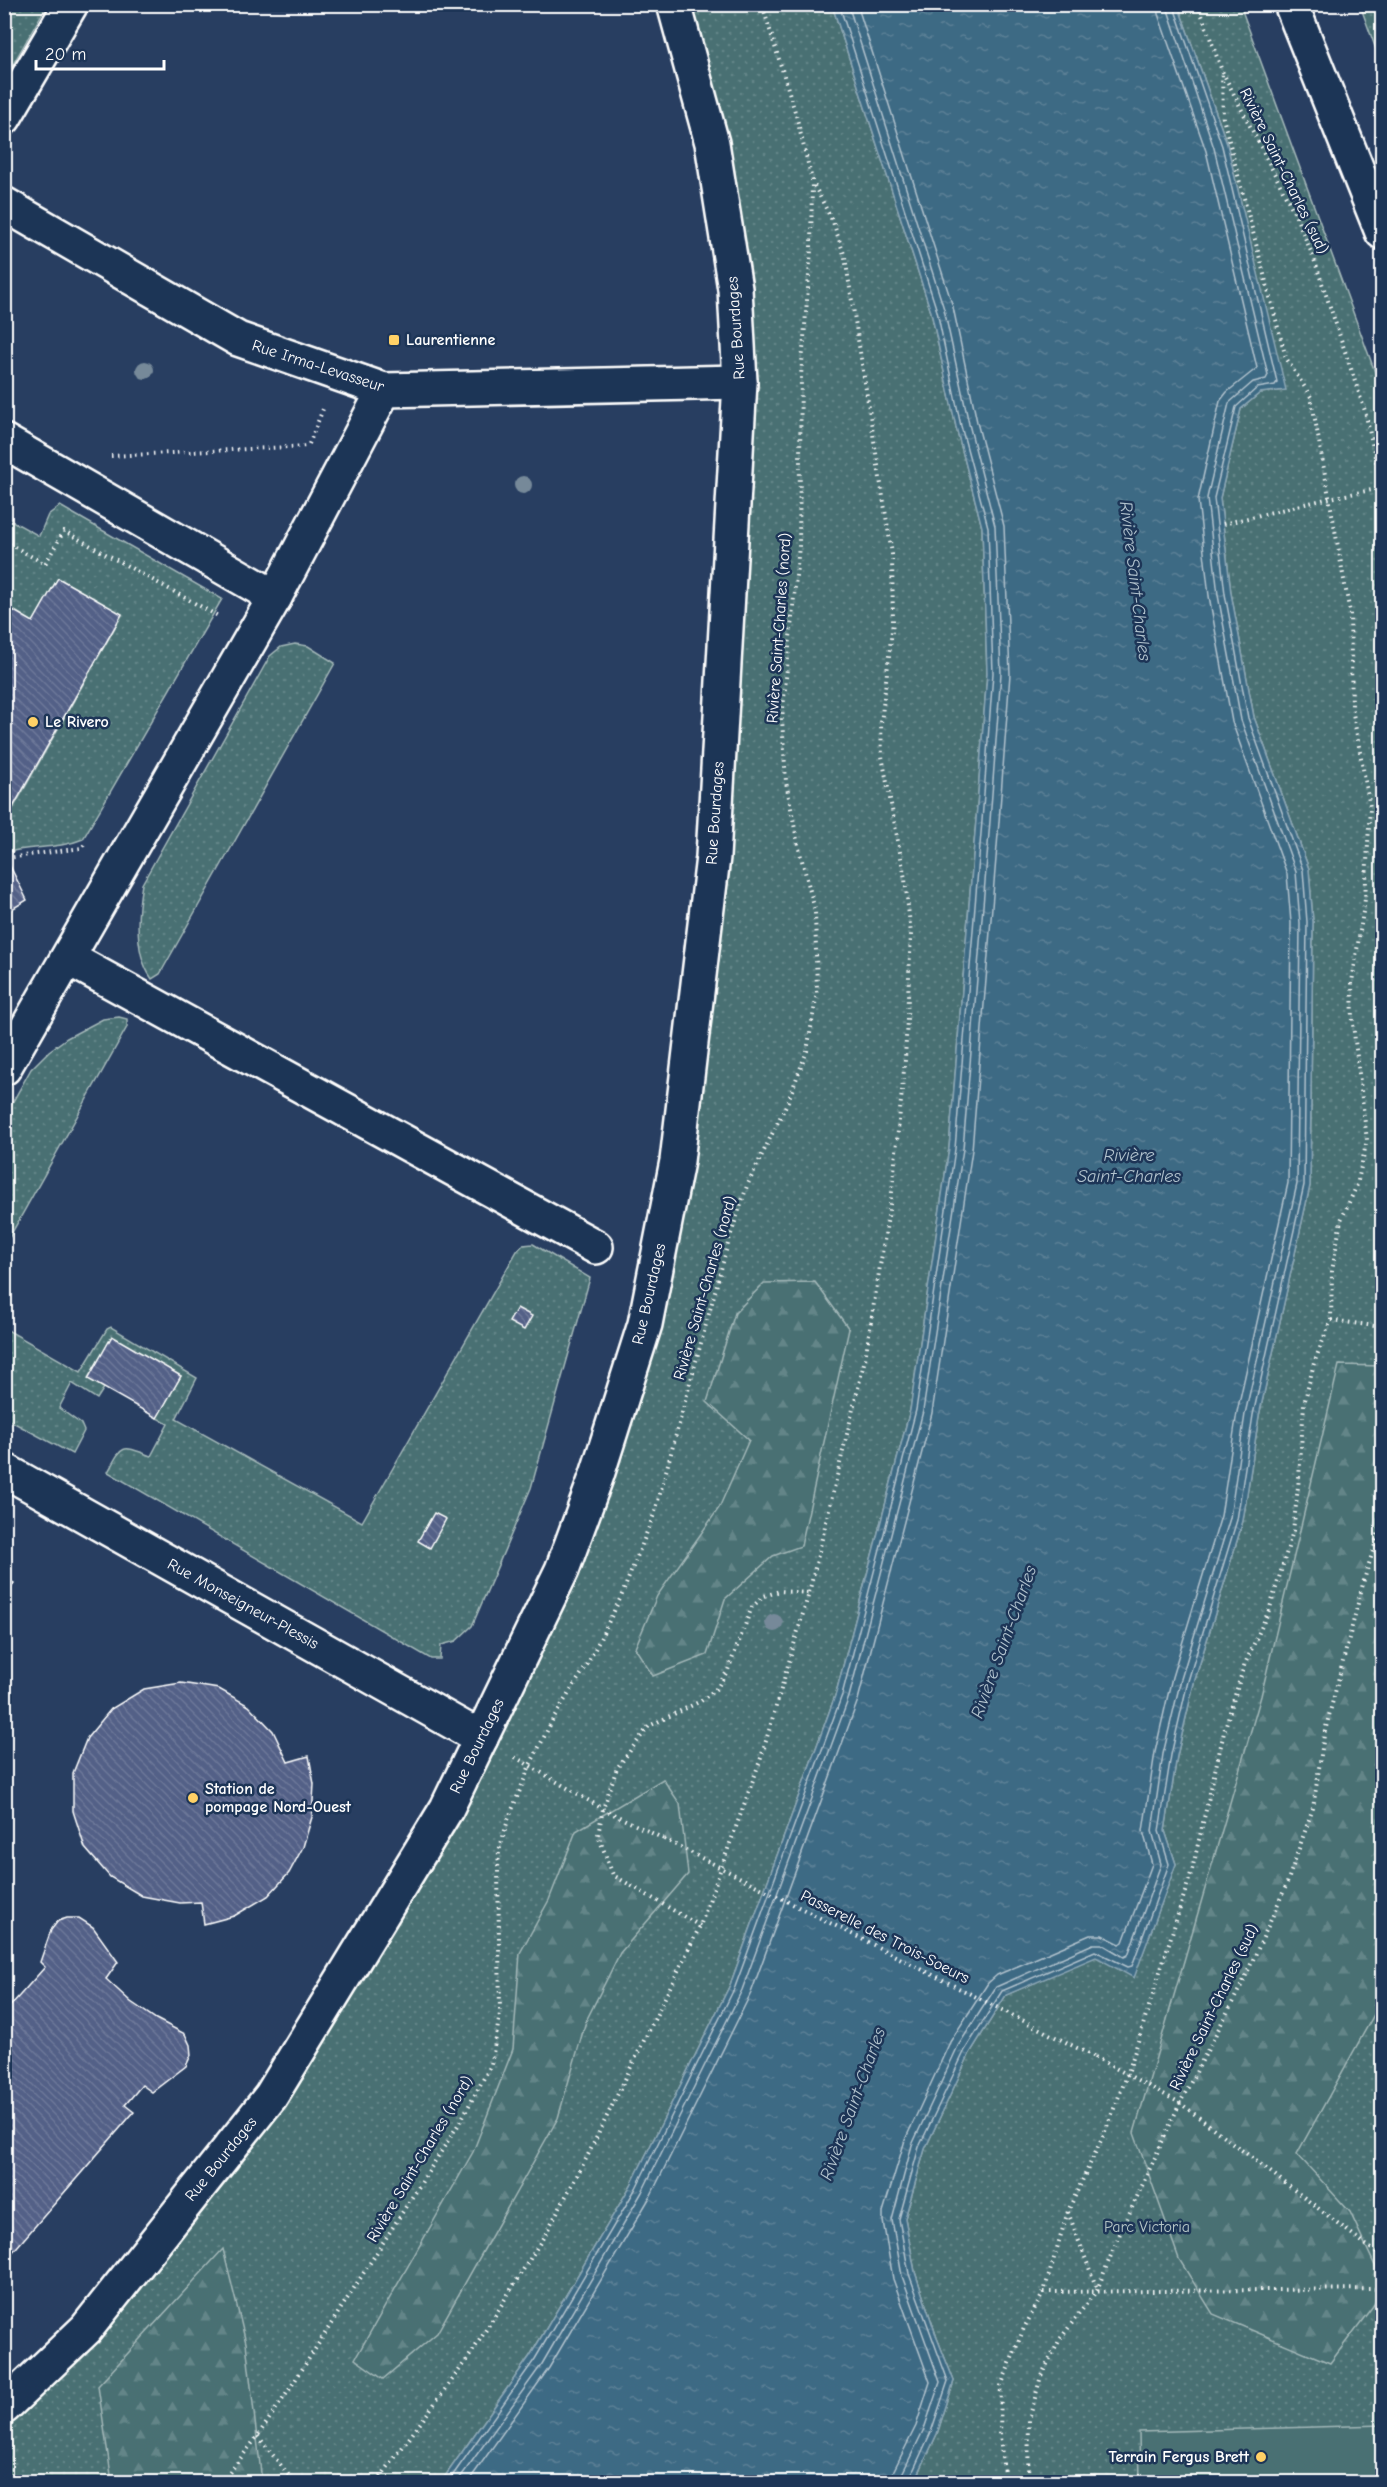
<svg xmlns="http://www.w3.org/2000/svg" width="1387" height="2487" viewBox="0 0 1387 2487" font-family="'Comic Neue',sans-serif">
<defs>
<pattern id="green-dots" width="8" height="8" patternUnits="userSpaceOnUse" patternTransform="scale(1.5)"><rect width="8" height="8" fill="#497073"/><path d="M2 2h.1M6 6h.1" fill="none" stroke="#648588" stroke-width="1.8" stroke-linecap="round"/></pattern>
<pattern id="forest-firs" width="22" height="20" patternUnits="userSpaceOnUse" patternTransform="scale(1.5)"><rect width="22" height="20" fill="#497073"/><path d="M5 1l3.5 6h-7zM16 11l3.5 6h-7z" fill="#648588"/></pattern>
<pattern id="water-ripples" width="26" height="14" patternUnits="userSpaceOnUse" patternTransform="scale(1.5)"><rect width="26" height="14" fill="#3e6a84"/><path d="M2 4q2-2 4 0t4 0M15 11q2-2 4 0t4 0" fill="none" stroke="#5b8096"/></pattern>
<pattern id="building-back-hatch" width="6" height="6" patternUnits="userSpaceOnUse" patternTransform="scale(1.5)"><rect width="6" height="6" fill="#536087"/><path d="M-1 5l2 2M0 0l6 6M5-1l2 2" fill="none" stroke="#6d7899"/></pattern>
</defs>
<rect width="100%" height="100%" fill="#283e61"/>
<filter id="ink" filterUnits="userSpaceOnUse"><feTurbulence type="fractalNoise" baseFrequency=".0167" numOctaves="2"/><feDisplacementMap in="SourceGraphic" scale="12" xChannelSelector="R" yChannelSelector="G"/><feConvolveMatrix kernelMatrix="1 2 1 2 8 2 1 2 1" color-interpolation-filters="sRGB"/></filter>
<g filter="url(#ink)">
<g fill="url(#green-dots)" stroke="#a4b8b9" stroke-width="1.5">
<polygon points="5,4 47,5 5,78 4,5"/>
<polygon points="674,5 832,5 931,312 956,427 982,527 987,673 976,820 949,1148 910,1410 836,1693 730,1985 631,2185 530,2356 441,2482 5,2482 5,2407 271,2096 562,1570 677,1161 740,382"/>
<polygon points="1178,5 1240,5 1382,391 1382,2482 904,2482 916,2479 937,2434 954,2381 937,2338 915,2272 905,2218 925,2149 970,2053 1006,1995 1096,1956 1134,1977 1176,1864 1165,1831 1177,1756 1194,1683 1243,1521 1259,1416 1310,1186 1313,922 1309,869 1254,717 1231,593 1220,498 1241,409 1260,393 1285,390 1227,144"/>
<polygon points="1360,5 1382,5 1382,66"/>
<path d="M60 506 222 599 83 839C57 850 31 845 5 853V823L122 615 58 578 33 622 5 605V517L39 536 48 515Z"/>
<path d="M295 644 308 646 335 663 160 974 152 979C134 954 137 913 142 884L270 656 281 647Z"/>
<polygon points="119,1017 127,1019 127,1027 5,1245 5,1116 31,1069 49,1051 67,1038 103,1019"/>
<path d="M533 1244 590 1278 531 1488 472 1626 456 1641 441 1645 440 1659H431L108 1472C123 1444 121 1445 151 1456L168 1424 157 1418 181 1376 112 1337 88 1378 104 1388 97 1399 72 1383 59 1408 81 1424 84 1431 72 1454 5 1418 4 1328 81 1372 107 1329 111 1327 197 1378 176 1419 362 1522 517 1251 523 1245Z"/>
</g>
<g fill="url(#forest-firs)" stroke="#a4b8b9" stroke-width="1.5">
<polygon points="815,1282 849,1329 801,1546 773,1556 725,1599 707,1655 653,1676 635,1648 657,1596 719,1508 749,1440 707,1402 735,1313 764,1283"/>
<polygon points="1339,1365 1382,1366 1382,2000 1297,2154 1350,2212 1382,2281 1382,2294 1330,2363 1213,2314 1179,2259 1134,2133 1261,1696"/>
<polygon points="663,1779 680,1804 688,1874 620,1953 586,2021 558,2118 437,2333 383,2379 355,2359 473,2152 513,2049 520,1953 549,1900 576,1831"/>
<polygon points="223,2249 246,2343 262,2482 112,2482 98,2386"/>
</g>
<polygon fill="#497073" stroke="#a4b8b9" stroke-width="1.5" points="1382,2425 1382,2482 1140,2482 1139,2432"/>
<polygon fill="url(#water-ripples)" stroke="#8ba6b5" stroke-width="1.5" points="832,5 1178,5 1227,144 1286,390 1260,393 1241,409 1220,498 1231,593 1254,717 1309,869 1313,922 1310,1186 1259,1416 1243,1521 1194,1683 1177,1756 1165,1831 1176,1864 1134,1978 1096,1957 1006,1995 970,2053 925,2149 905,2218 915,2272 937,2338 954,2381 937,2434 916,2479 904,2482 441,2482 530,2356 631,2185 730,1985 836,1693 910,1410 949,1148 976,820 987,673 982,527 956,427 931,312"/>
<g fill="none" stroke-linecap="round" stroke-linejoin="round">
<g stroke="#b2c3ce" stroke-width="1.5">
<polyline points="448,2482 535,2359 636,2188 735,1987 842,1695 916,1410 955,1149 982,821 993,673 988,527 961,426 937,311 839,4"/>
<polyline points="457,2482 542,2364 642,2192 742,1990 849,1697 923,1411 963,1149 990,821 1001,673 995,526 969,424 944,309 848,4"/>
<polyline points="468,2482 549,2368 650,2197 751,1993 858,1700 932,1413 972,1150 999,822 1010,674 1004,526 977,422 953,307 857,4"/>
<polyline points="891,2482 893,2472 916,2426 930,2382 893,2279 883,2221 883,2212 905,2140 950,2042 988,1983 997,1975 1090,1935 1102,1935 1120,1944 1123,1942 1152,1864 1143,1831 1155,1752 1172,1677 1221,1516 1237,1412 1288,1183 1291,923 1287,874 1232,722 1209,596 1198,500 1220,401 1227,392 1257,368 1206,151 1158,14 1157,4"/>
<polyline points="900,2482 902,2474 924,2429 940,2382 902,2276 892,2220 912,2145 958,2046 996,1987 1093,1944 1102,1944 1124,1957 1128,1955 1161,1864 1152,1831 1163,1754 1181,1679 1230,1518 1245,1414 1297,1184 1300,923 1296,872 1241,720 1218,595 1207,498 1229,403 1253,382 1266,379 1268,375 1214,148 1166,4"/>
<polyline points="908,2482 931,2432 948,2381 909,2274 899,2219 919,2147 965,2050 1002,1991 1095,1951 1128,1967 1132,1966 1169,1864 1159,1831 1171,1755 1188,1681 1237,1520 1253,1415 1304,1185 1307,922 1303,870 1248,718 1225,594 1214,498 1236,407 1257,388 1275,385 1277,382 1222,146 1173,4"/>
</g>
</g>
<g fill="url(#building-back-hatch)" stroke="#fff" stroke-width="1.5">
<polygon points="58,578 122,614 4,823 4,605 33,622"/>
<polygon points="4,854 27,900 4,914"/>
<polygon points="517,1308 532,1316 524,1330 509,1322"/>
<polygon points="112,1336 181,1376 157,1418 88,1379"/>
<polygon points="434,1513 446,1519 430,1548 418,1541"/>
<polygon points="4,1578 14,1583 4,1600"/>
<polygon points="181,1683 219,1689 249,1706 273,1731 288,1762 309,1756 314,1784 312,1817 303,1847 289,1873 268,1896 234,1916 204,1924 201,1902 180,1903 142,1896 110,1877 85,1848 73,1811 73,1773 87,1738 111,1709 144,1689"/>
<polygon points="67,1918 79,1918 93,1927 118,1962 106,1979 131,2002 156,2019 185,2034 190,2045 191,2055 186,2066 152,2092 142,2085 125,2105 134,2112 4,2262 4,2013 45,1967 40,1962 51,1930 58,1921"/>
</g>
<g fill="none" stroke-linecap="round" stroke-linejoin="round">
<g stroke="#fff" stroke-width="38">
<g id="minor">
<polyline points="1291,4 1382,232"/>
<polyline points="4,204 238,339 384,390 740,382"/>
<polyline points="4,441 275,597"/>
<polyline points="68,958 596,1247"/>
<polyline points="4,1068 275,597 384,390"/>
<polyline points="4,1470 481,1738"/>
<polyline points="4,2407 86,2329 271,2096 447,1808 562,1570 597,1475 645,1324 677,1161 713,857 740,382 735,289 712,143 674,4"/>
</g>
</g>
<g stroke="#fff" stroke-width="38">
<polyline id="highway" points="4,118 71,4"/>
</g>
<g stroke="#fff" stroke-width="4" stroke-dasharray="1.5 4.5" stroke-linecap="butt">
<polyline points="1198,4 1222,71 1293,210 1313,256 1365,411 1382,489"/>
<polyline points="309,444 323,409"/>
<polyline points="111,456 308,446"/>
<polyline points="1223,524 1330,498 1382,488"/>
<polyline points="4,541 45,564 64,531 218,616 217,618"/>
<polyline points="7,858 82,848 86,842"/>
<polyline points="1331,1320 1382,1327"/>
<polyline points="515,1757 603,1809 664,1839"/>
<polyline points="700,1926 613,1875 598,1835 603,1809 617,1768 649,1726 701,1701 717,1688 728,1670 752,1607 764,1596 780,1591 809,1593"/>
<polyline points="1095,2057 1180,2103 1382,2257"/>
<polyline points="1068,2212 1097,2289"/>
<polyline points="1044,2292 1382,2289"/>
<polyline points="258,2436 294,2482"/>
<polyline points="222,2482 254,2441 287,2393 460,2122 491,2065 500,2014 498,1868 499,1851 508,1820 530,1765 554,1717 587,1665 621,1597 655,1512 729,1240 747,1186 788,1101 807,1051 817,993 815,910 798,845 786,782 782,719 799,546 801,376 811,250 812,180 796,115 762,4"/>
<polyline points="377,2482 471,2354 546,2233 586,2159 700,1926 761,1758 809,1593 865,1359 892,1192 905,1060 911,934 905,879 882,756 881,723 893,622 892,554 845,257 833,222 813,183"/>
<polyline points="1005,2482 1000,2437 1001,2386 1024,2328 1044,2292 1068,2211 1104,2134 1128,2073 1192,1870 1225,1728 1244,1666 1270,1608 1293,1531 1299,1478 1304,1404 1314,1363 1331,1320 1332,1271 1341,1220 1357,1185 1367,1140 1353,1024 1352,982 1365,899 1370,807 1352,708 1350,613 1311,397 1286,358 1223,118 1222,71"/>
<polyline points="1028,2482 1029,2420 1041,2376 1060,2339 1097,2290 1118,2238 1180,2103 1243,1982 1286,1886 1313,1808 1324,1735 1364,1580 1382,1522"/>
</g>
<use href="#minor" stroke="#1d3557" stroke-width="33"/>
<use href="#highway" stroke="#1d3557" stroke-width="33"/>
<polyline stroke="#fff" stroke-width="4" stroke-dasharray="1.5 4.5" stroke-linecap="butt" points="664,1839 1095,2057"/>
</g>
<g fill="#768999">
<circle cx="145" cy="370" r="9"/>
<circle cx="523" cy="485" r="9"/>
<circle cx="774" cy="1623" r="9"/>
</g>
</g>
<g fill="#ffd166" stroke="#1d3557" stroke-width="2">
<rect x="388" y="334" width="12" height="12" rx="3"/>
<circle cx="33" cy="722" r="6"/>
<circle cx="193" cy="1798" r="6"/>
<circle cx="1261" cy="2457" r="6"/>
</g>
<g text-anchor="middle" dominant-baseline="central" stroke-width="5" stroke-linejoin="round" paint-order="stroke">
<g font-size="16" fill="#fff" stroke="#1d3557">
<text transform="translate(1284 171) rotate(64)">Rivière Saint-Charles (sud)</text>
<text transform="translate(736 328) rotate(-94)">Rue Bourdages</text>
<text transform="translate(318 366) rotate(18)">Rue Irma-Levasseur</text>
<text transform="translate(779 628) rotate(-86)">Rivière Saint-Charles (nord)</text>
<text transform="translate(715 813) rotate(-86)">Rue Bourdages</text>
<text transform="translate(705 1288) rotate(-74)">Rivière Saint-Charles (nord)</text>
<text transform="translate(649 1294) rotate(-77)">Rue Bourdages</text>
<text transform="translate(243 1604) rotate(29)">Rue Monseigneur-Plessis</text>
<text transform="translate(477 1746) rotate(-64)">Rue Bourdages</text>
<text transform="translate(885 1937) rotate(27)">Passerelle des Trois-Soeurs</text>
<text transform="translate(1214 2007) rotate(-64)">Rivière Saint-Charles (sud)</text>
<text transform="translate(221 2159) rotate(-51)">Rue Bourdages</text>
<text transform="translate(420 2159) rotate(-59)">Rivière Saint-Charles (nord)</text>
</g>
<g font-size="16" font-weight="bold" fill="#fff" stroke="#1d3557" text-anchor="start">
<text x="406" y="340">Laurentienne</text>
<text x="45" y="722">Le Rivero</text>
<text x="205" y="1789">Station de<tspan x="205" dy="18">pompage Nord-Ouest</tspan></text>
<text x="1249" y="2457" text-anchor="end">Terrain Fergus Brett</text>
</g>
<g font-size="16" fill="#b6c6c7" stroke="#1d3557">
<text x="1147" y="2227">Parc Victoria</text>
</g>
<g font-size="18" font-style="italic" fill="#b2c3ce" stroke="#1d3557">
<text transform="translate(1135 581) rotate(83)">Rivière Saint-Charles</text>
<text x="1129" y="1155">Rivière<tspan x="1129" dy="21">Saint-Charles</tspan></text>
<text transform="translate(1004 1642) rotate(-70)">Rivière Saint-Charles</text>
<text transform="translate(853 2104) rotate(-70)">Rivière Saint-Charles</text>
</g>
</g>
<rect width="1387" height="2487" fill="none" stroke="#1d3557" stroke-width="24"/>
<rect x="12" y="12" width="1363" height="2463" fill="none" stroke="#fff" stroke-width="2" filter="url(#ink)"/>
<path d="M36 60v9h128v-9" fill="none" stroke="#ffffff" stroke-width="3"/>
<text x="45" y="60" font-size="18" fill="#ffffff" stroke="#1d3557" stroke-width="4.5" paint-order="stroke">20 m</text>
</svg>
